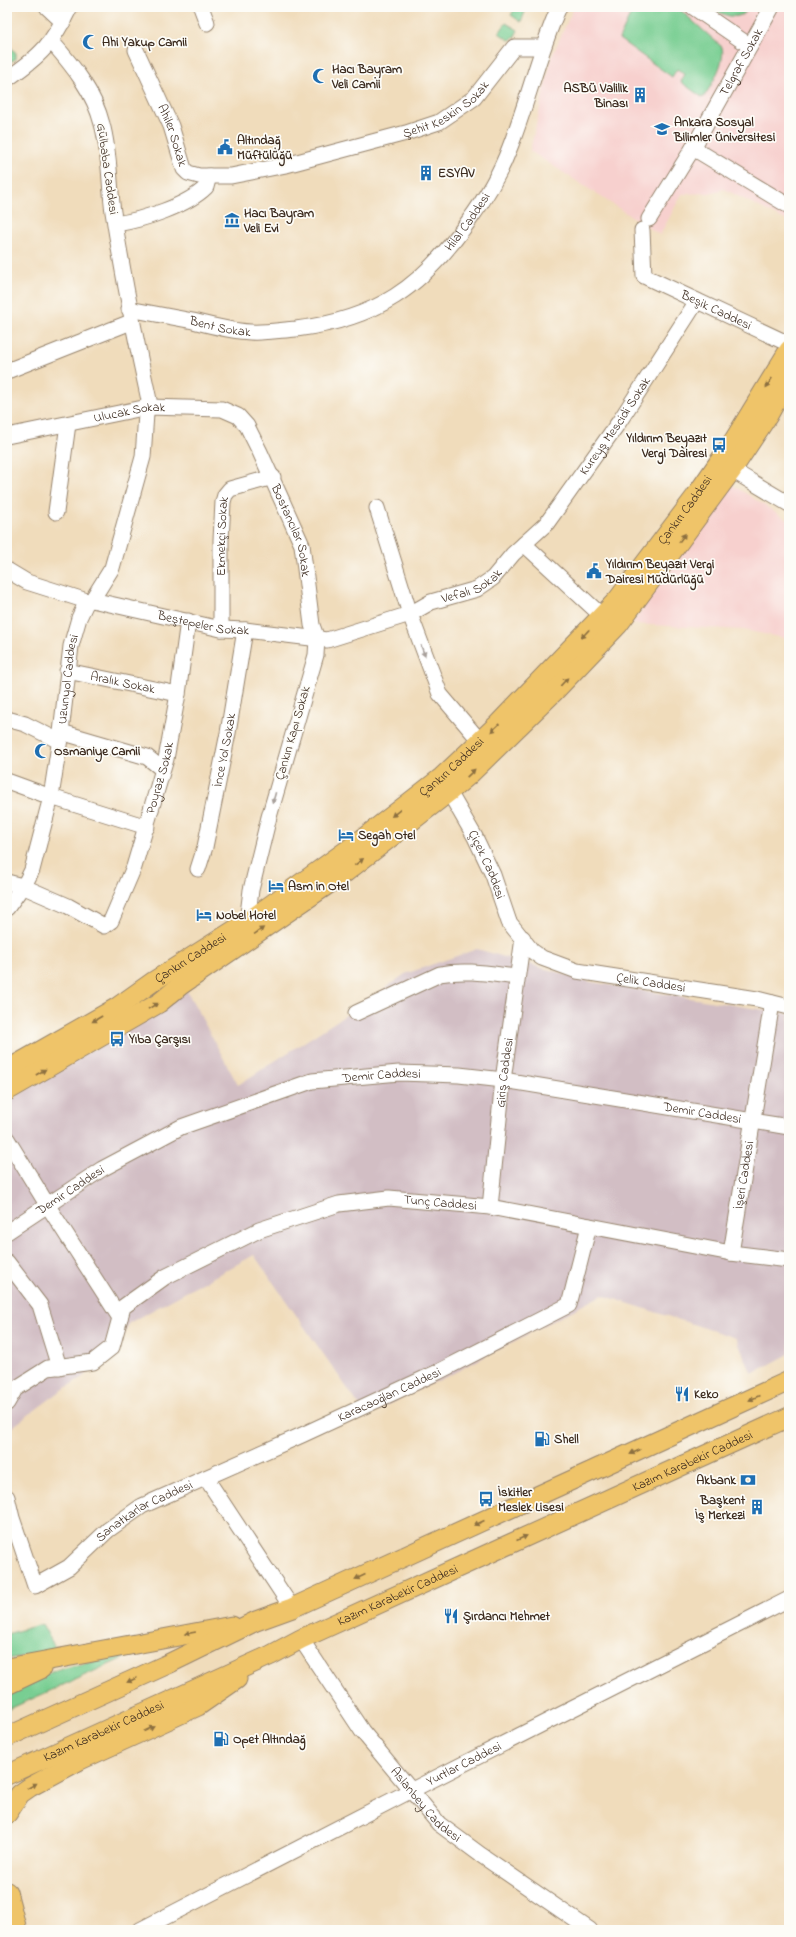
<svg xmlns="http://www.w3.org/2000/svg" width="796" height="1937" viewBox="0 0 796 1937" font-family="'Indie Flower',sans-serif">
<rect width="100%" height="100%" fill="#fdfcf7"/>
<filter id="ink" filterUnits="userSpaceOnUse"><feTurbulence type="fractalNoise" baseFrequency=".025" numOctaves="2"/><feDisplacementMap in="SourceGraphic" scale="8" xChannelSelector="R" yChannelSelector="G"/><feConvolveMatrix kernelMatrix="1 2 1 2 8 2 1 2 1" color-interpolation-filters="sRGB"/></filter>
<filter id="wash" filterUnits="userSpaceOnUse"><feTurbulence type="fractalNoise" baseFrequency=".012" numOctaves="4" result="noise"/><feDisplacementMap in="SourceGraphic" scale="16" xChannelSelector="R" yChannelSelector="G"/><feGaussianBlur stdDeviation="0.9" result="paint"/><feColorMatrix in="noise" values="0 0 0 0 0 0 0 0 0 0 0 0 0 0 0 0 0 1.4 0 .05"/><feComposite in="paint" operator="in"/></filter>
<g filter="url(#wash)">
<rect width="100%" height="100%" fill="#f0dcbb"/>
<g fill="#f7d0ce">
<polygon points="574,7 789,7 789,222 724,189 714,193 682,194 660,235 530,151 552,56"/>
<polygon points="731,484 789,521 789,639 744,630 632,624"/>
</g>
<polygon fill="#d2bec4" points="477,949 591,982 789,1014 789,1354 752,1374 736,1338 602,1295 448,1376 366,1415 254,1255 129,1323 121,1343 108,1360 58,1393 7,1431 7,1102 187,991 238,1085 366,1002 405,974"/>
<g fill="#78ce92" stroke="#5a7c58">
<polygon points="516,7 527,7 521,22 511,15"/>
<path d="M634 7H677L722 47C726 62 711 86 703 98L681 82 685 74 677 69 672 77 619 39Z"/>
<path d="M709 7H747L745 13C733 21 720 13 709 7Z"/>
<polygon points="506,23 518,30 514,38 509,40 499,33"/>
<polygon points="7,43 16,53 16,59 7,63"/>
<polygon points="42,1624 57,1651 7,1659 7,1634"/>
<path d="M128 1656 7 1710V1697C39 1668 87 1663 128 1656Z"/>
</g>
</g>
<g filter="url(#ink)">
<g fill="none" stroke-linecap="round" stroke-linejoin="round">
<g stroke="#96836c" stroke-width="17">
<g id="minor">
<polyline points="47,7 63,22"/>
<polyline points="201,7 207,23"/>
<polyline points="693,7 750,46"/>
<path id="s1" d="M136 50 171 126 184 169 188 173 199 176H231L286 165 406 133 439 122 474 98 514 47H543"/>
<path d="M7 79C42 55 52 44 70 7"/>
<polyline points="693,148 789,206"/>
<path id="s2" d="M649 219 693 148 772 7"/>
<path d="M116 224C142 220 187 206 206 187L209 176"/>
<path id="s3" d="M642 230 644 276 789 344"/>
<path id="s4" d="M129 309C150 313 171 317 193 321 212 326 231 331 250 332 265 333 281 330 296 329 377 319 422 287 468 222 485 199 500 174 510 147 528 101 539 52 559 7"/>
<polyline points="7,371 131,322"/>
<path id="s5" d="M7 436 148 407 222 409 238 416 247 426 260 452 302 545 312 625 317 639 316 655 269 817 251 890 247 922"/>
<polyline points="732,470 789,504"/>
<polyline points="377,508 410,614 440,694 480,741"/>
<polyline points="56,512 68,424"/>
<polyline points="524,544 602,616"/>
<polyline points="7,570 27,582 87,601"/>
<path id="s6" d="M92 600 221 629 245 630 327 640 410 614 431 602 477 589 493 578 513 554 547 523 619 422 697 301"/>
<path id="s7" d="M221 629V540L223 502 225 495 230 489 273 477"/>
<path id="s8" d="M67 671 178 694"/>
<polyline points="7,719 25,724 59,741"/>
<polyline points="61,732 147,757 162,769"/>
<polyline points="7,781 51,797 147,827"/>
<path id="s9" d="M449 792 475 837 493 875 509 922 532 951 542 958 577 971 757 999 789 1007"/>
<path id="s10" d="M198 869 205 847 228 733 245 630"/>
<path id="s11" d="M7 882 22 886 68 906 104 926 111 921 134 867 166 759 178 694 188 621"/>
<path id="s12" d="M7 908 27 880 32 870 51 797 61 732 71 646 79 618 87 601 92 600 112 568 143 457 146 414 149 400C135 337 123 275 113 212 109 183 110 152 102 124 94 92 73 66 52 42"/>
<path d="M356 1013 440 974C466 969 491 974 517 977"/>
<polyline points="7,1139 48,1206 120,1318"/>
<path id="s13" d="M490 1207 503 1080 523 938"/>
<path id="s14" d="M7 1232 102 1169 181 1127 312 1081 399 1073 459 1075 503 1080 789 1127"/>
<path id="s15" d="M731 1253 772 1003"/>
<polyline points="7,1262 40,1305 59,1367"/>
<path id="s16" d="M7 1403 15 1389 48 1368 93 1362 112 1347 123 1307 165 1277 259 1230 339 1204 389 1198 490 1207 731 1253 789 1260"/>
<polyline points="206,1478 292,1608"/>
<path id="s17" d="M7 1497 12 1518 35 1586 69 1567 108 1530 142 1506 302 1435 438 1372 569 1305 589 1226"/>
<path id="s18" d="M301 1639 362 1731 439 1824 481 1855 590 1930"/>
<path id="s19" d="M140 1930 410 1791 789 1599"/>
</g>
</g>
<g stroke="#96836c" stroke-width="21">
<g id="major">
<path id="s20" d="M7 1070 116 1008 154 981 247 922 357 843 442 777 496 726 618 599 695 497 734 440 789 350"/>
<polyline points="7,1091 159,1003 181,985 346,872 449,792 469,775 554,692 618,625 732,470 767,417 789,378"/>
<polyline points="7,1668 232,1626"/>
<polyline points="7,1685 41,1669"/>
<polyline points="7,1737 168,1664 256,1621 292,1608 789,1381"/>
<path id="s21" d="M7 1775 271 1655 301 1639 789 1417"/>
<polyline points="7,1814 20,1794 30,1787 80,1760 198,1706 237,1679"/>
<polyline points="7,1892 17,1930"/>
</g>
</g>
<use href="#minor" stroke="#fff" stroke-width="15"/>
<use href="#major" stroke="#efc469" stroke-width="19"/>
</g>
<defs><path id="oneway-solid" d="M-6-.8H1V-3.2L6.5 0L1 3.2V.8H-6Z"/></defs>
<g fill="#8c6f40">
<use href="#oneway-solid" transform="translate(769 383) rotate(122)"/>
<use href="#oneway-solid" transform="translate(682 538) rotate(-54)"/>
<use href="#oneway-solid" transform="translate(585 634) rotate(133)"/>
<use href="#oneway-solid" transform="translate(564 682) rotate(-47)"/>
<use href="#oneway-solid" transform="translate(495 728) rotate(136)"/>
<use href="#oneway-solid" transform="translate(471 773) rotate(-44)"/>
<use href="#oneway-solid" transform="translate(396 813) rotate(142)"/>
<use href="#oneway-solid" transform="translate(359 862) rotate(-38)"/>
<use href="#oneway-solid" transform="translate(259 931) rotate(-35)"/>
<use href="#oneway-solid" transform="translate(153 1006) rotate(-31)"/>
<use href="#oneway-solid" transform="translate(97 1019) rotate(150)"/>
<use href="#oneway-solid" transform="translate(41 1072) rotate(-30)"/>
<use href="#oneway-solid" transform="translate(754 1398) rotate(155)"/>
<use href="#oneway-solid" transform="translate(635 1452) rotate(155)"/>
<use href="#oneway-solid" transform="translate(479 1523) rotate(156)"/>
<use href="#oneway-solid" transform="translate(522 1538) rotate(-24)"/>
<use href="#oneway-solid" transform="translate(360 1577) rotate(156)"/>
<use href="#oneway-solid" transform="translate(190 1633) rotate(170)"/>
<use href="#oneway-solid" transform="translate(132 1680) rotate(155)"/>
<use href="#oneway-solid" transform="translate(149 1729) rotate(-25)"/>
<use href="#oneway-solid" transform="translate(32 1786) rotate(-30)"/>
</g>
<g fill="#a79f9a">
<use href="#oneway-solid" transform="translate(423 651) rotate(70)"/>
<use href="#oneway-solid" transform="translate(274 798) rotate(106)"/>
</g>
</g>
<defs>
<g id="mosque-bare" transform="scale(1.2)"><path d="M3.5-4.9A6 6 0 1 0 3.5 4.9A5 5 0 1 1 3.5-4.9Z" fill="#1f6fb2" stroke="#fdfcf7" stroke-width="2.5" paint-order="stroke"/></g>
<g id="building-bare" transform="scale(1.2)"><path d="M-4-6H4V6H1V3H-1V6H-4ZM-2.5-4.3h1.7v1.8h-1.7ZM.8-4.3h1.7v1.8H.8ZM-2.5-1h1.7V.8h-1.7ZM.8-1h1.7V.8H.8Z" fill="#1f6fb2" stroke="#fdfcf7" stroke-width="2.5" paint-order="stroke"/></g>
<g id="university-bare" transform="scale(1.2)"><path d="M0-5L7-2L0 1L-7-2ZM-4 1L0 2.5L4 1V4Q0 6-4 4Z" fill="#1f6fb2" stroke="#fdfcf7" stroke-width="2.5" paint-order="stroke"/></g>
<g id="civic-bare" transform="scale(1.2)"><path d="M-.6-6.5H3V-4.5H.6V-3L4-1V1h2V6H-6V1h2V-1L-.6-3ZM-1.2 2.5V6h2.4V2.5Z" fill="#1f6fb2" stroke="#fdfcf7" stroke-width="2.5" paint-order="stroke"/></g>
<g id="museum-bare" transform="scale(1.2)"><path d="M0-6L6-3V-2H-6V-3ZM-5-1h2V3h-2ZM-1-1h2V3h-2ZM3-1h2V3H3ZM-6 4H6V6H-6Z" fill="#1f6fb2" stroke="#fdfcf7" stroke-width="2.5" paint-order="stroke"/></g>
<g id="bus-bare" transform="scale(1.2)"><path d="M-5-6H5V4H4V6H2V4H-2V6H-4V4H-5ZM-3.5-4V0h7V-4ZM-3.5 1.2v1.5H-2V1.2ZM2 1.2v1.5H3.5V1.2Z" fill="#1f6fb2" stroke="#fdfcf7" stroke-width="2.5" paint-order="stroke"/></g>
<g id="hotel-bare" transform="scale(1.2)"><path d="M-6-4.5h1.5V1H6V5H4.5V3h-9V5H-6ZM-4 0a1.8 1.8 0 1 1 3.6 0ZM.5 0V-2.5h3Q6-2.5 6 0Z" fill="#1f6fb2" stroke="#fdfcf7" stroke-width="2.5" paint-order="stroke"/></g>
<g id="restaurant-bare" transform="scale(1.2)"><path d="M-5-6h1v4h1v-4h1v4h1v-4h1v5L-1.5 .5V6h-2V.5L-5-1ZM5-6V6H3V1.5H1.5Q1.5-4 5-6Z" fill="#1f6fb2" stroke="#fdfcf7" stroke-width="2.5" paint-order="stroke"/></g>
<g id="fuel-bare" transform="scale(1.2)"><path d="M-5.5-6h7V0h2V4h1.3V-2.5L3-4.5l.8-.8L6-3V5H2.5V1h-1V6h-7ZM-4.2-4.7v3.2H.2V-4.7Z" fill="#1f6fb2" stroke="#fdfcf7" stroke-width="2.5" paint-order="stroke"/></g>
<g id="bank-bare" transform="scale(1.2)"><path d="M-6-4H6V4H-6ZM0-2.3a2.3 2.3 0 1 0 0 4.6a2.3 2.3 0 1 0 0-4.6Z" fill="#1f6fb2" stroke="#fdfcf7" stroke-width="2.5" paint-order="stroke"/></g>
</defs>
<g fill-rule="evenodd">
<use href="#mosque-bare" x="90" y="42"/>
<use href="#mosque-bare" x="320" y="76"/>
<use href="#building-bare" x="640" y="95"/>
<use href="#university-bare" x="662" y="129"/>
<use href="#civic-bare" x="225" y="147"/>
<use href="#building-bare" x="426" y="173"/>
<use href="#museum-bare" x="232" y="220"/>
<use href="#bus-bare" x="719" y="445"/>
<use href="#civic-bare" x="594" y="571"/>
<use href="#mosque-bare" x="42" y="751"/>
<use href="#hotel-bare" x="346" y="835"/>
<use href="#hotel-bare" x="276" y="886"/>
<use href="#hotel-bare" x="204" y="915"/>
<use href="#bus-bare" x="117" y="1039"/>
<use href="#restaurant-bare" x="682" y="1394"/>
<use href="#fuel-bare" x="542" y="1439"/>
<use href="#bank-bare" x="748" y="1480"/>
<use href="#bus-bare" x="486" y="1499"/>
<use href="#building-bare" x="757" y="1507"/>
<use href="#restaurant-bare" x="451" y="1616"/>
<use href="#fuel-bare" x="221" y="1739"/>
</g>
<g text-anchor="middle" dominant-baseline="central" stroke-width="3.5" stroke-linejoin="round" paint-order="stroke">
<g font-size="13" font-weight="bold" fill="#3b2a1e" stroke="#fdfcf7" text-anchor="start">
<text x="102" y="42">Ahi Yakup Camii</text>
<text x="332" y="69">Hacı Bayram<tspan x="332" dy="15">Veli Camii</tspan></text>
<text x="628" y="88" text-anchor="end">ASBÜ Valilik<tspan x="628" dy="15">Binası</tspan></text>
<text x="674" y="122">Ankara Sosyal<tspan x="674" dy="15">Bilimler Üniversitesi</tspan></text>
<text x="237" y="140">Altındağ<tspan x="237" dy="15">Müftülüğü</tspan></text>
<text x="438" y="173">ESYAV</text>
<text x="244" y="213">Hacı Bayram<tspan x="244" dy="15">Veli Evi</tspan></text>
<text x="707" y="438" text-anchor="end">Yıldırım Beyazıt<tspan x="707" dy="15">Vergi Dairesi</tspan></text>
<text x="606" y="564">Yıldırım Beyazıt Vergi<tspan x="606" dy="15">Dairesi Müdürlüğü</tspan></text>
<text x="54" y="751">Osmaniye Camii</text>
<text x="358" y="835">Segah Otel</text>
<text x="288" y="886">Asm in Otel</text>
<text x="216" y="915">Nobel Hotel</text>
<text x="129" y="1039">Yıba Çarşısı</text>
<text x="694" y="1394">Keko</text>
<text x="554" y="1439">Shell</text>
<text x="736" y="1480" text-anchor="end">Akbank</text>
<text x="498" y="1492">İskitler<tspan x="498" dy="15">Meslek Lisesi</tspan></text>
<text x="745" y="1500" text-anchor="end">Başkent<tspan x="745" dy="15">İş Merkezi</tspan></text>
<text x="463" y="1616">Şırdancı Mehmet</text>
<text x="233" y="1739">Opet Altındağ</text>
</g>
<g font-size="13" fill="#3b2a1e" stroke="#fdfcf7">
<text stroke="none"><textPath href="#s2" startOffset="182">Telgraf Sokak</textPath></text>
<text stroke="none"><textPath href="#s1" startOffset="405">Şehit Keskin Sokak</textPath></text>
<text stroke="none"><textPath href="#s1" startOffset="93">Ahiler Sokak</textPath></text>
<text transform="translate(107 169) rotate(82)">Gülbaba Caddesi</text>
<text stroke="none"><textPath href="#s4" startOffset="379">Hilal Caddesi</textPath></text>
<text stroke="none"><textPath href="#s3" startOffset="126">Beşik Caddesi</textPath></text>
<text stroke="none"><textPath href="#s4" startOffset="93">Bent Sokak</textPath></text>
<text stroke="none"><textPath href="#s5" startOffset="125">Ulucak Sokak</textPath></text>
<text stroke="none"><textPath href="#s6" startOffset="613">Kureyş Mescidi Sokak</textPath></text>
<text stroke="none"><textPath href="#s20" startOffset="887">Çankırı Caddesi</textPath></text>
<text stroke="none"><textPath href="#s5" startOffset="363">Bostancılar Sokak</textPath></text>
<text stroke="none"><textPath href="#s7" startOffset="93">Ekmekçi Sokak</textPath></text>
<text stroke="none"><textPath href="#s6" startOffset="394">Vefalı Sokak</textPath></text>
<text stroke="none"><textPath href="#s6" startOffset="114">Beştepeler Sokak</textPath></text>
<text stroke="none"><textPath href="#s12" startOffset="240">Uzunyol Caddesi</textPath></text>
<text stroke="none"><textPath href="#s8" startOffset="57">Aralık Sokak</textPath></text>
<text transform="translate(293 733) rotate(-74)">Çankırı Kapı Sokak</text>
<text stroke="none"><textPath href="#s10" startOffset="122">İnce Yol Sokak</textPath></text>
<text stroke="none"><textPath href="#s20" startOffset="539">Çankırı Caddesi</textPath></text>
<text stroke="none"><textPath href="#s11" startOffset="267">Poyraz Sokak</textPath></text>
<text stroke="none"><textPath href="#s9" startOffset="82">Çiçek Caddesi</textPath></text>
<text stroke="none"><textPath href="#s20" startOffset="215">Çankırı Caddesi</textPath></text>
<text stroke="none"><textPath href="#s9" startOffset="305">Çelik Caddesi</textPath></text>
<text stroke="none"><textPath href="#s13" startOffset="135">Giriş Caddesi</textPath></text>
<text stroke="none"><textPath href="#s14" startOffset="412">Demir Caddesi</textPath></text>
<text stroke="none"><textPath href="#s14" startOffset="736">Demir Caddesi</textPath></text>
<text stroke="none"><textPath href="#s15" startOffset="79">İşeri Caddesi</textPath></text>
<text stroke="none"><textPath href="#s14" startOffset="76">Demir Caddesi</textPath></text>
<text stroke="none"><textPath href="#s16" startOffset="509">Tunç Caddesi</textPath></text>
<text stroke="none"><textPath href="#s17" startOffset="499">Karacaoğlan Caddesi</textPath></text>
<text stroke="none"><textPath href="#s21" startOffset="754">Kazım Karabekir Caddesi</textPath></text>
<text stroke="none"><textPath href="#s17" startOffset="227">Sanatkarlar Caddesi</textPath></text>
<text stroke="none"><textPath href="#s21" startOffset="430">Kazım Karabekir Caddesi</textPath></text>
<text stroke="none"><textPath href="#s21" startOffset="106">Kazım Karabekir Caddesi</textPath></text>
<text stroke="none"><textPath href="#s19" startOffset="364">Yurtlar Caddesi</textPath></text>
<text stroke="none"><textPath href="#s18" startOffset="208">Aslanbey Caddesi</textPath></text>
</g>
</g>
<rect width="796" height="1937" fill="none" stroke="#fdfcf7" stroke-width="24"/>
</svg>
